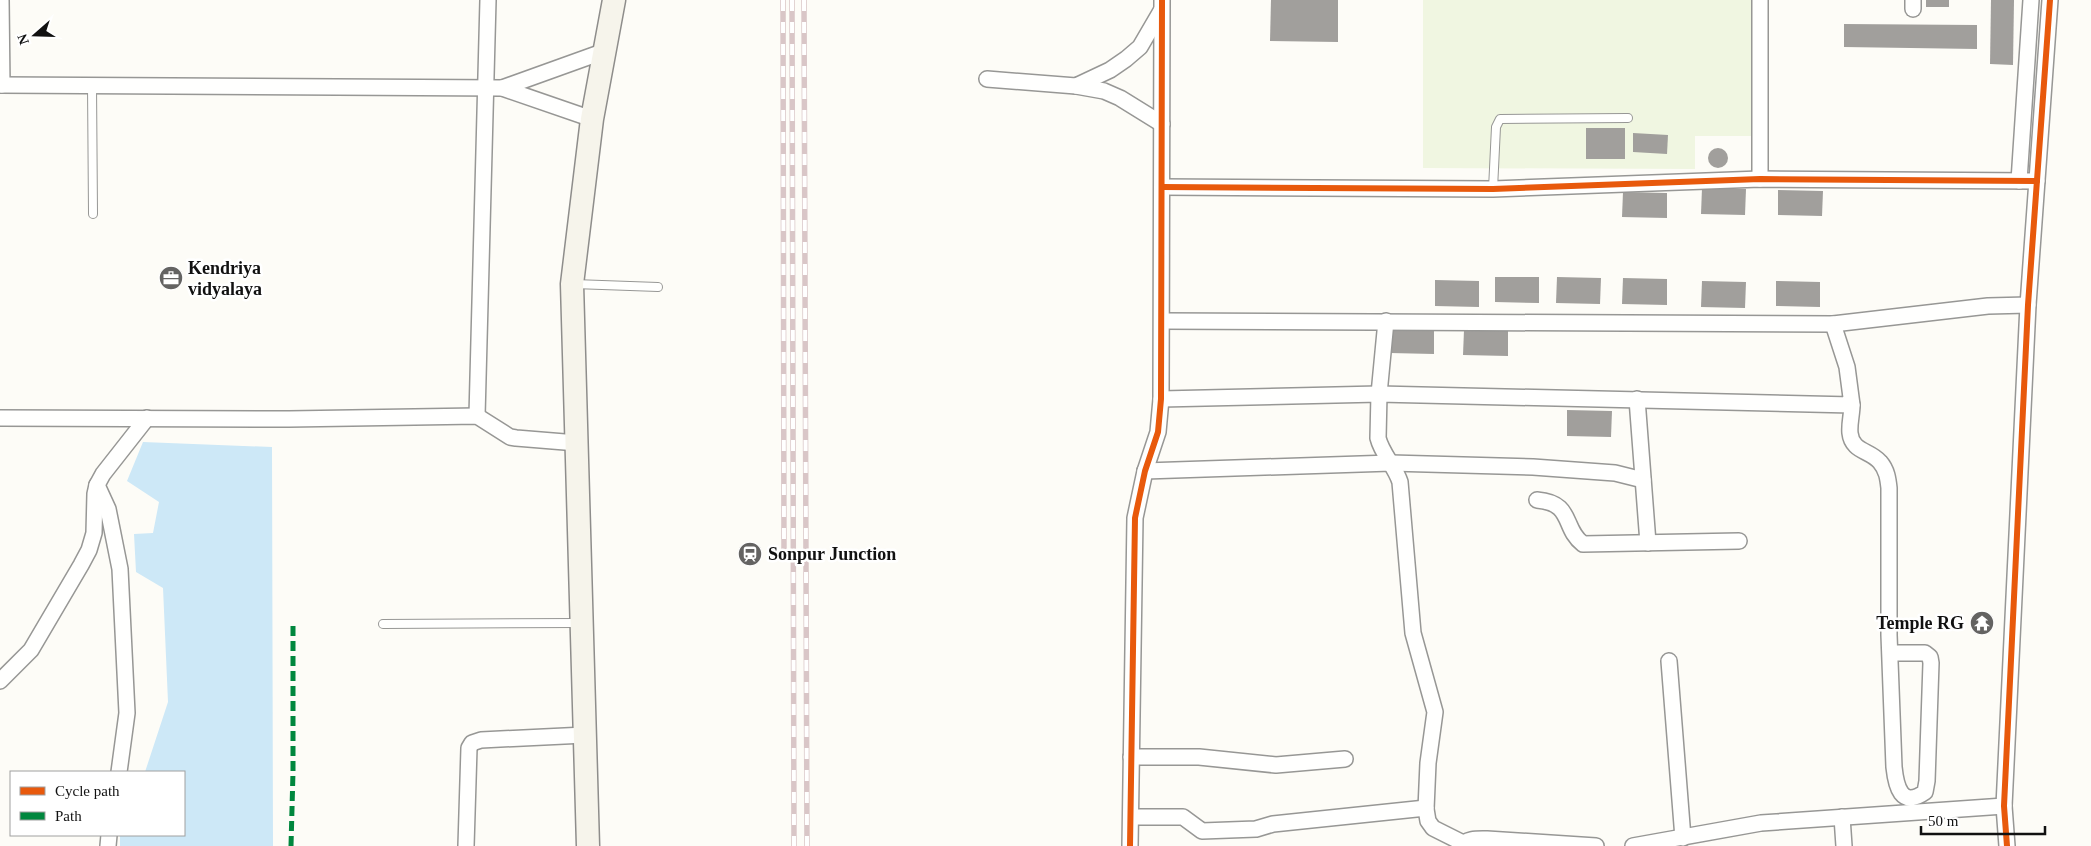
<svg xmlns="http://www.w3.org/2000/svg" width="2091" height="846" viewBox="0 0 2091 846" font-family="'Times New Roman',serif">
<rect width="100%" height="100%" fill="#fdfcf7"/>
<polygon fill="#f0f6e1" points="1423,0 1751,0 1751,136 1695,136 1695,169 1423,168"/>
<polygon fill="#cde8f7" points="143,442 272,447 273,846 120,846 120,835 184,835 184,772 145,772 168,702 163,588 136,572 134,534 153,533 159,502 127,481"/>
<g fill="#a19f9c">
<polygon points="1271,0 1338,0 1338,42 1270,41"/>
<rect x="1926" y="0" width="23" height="7"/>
<polygon points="1991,0 2014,0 2013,65 1990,64"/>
<polygon points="1844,24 1977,25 1977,49 1844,47"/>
<rect x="1586" y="128" width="39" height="31"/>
<polygon points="1633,133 1668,135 1667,154 1633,152"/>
<circle cx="1718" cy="158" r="10"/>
<polygon points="1702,188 1746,189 1745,215 1701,214"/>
<polygon points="1778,190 1823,191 1822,216 1778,215"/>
<polygon points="1623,192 1667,193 1667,218 1622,217"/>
<polygon points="1495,277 1539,277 1539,303 1495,302"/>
<polygon points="1557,277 1601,278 1600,304 1556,303"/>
<polygon points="1623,278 1667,279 1667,305 1622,304"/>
<polygon points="1435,280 1479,281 1479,307 1435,306"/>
<polygon points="1702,281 1746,282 1745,308 1701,307"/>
<polygon points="1776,281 1820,282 1820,307 1776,306"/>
<polygon points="1390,327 1434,328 1434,354 1390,353"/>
<polygon points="1464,330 1508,330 1508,356 1463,355"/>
<polygon points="1567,410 1612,411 1611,437 1567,436"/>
</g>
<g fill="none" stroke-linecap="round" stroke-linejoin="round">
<g stroke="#979795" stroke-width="10">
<g id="service">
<polyline points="92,85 93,214"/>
<polyline points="1493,189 1496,127 1500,119 1628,118"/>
<polyline points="574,284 658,287"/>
<polyline points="383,624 579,623"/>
</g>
</g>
<g stroke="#979795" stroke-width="18">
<g id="minor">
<polyline points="1,0 2,85"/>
<polyline points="1913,9 1913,0"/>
<polyline points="987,79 1076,86 1110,70 1126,59 1140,47 1161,11"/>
<polyline points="0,85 502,88 592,119"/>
<polyline points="1076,86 1104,91 1120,98 1162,124"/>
<polyline points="502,88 605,51"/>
<polyline points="1760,179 1760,0"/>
<polyline points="2019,181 2031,0"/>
<polyline points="1162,187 1493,189 1760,179 2037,181"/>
<polyline points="1162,321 1833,324 1988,306 2028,305"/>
<path d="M1386 321 1379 394 1378 438C1382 454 1395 466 1400 482L1413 633 1435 712 1428 763 1426 809 1428 821 1433 828 1463 843"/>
<polyline points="1161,399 1379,394 1852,405 1847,367 1833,324"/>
<polyline points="1637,399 1648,543"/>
<path d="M1852 405C1852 414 1849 424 1850 433 1852 452 1870 450 1880 462 1887 470 1888 479 1889 488V635L1894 767C1896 786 1901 809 1925 792L1927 781 1931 663 1930 657 1925 653H1890"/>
<polyline points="477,416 488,0"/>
<polyline points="0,418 289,419 477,416 510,437 516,438 577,443"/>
<polyline points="1145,471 1391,463 1533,467 1615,473 1643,480"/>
<polyline points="97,485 108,509 120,569 127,713 119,772"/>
<path d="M1537 500C1574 503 1562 528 1583 544L1739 541"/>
<polyline points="1669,661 1683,838"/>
<polyline points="0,681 31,650 81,565 89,550 94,533 95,494 97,485 103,474 147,418"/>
<polyline points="1131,757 1199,757 1276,765 1345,759"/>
<polyline points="1131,817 1183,817 1202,831 1256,829 1273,824 1426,808"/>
<polyline points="1842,817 1844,846"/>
<polyline points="108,846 109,835"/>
<polyline points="466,846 469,748 472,743 481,740 585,735"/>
<polyline points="1130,846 1135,518 1145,471 1158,432 1161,399 1162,0"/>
<path d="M1461 846C1467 838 1478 839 1487 839L1596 846"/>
<polyline points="1633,846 1761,823 2004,806"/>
<polyline points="2007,846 2004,806 2028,305 2050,0"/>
</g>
</g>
<g stroke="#8e8d8b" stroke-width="25">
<polyline id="secondary" points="588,846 572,284 592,119 614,0"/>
</g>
<use href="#service" stroke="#fffffe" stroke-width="8"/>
<use href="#minor" stroke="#fffffe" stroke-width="15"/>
<use href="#secondary" stroke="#f6f4eb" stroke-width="22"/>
<g stroke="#d9c6c7" stroke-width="5.5">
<g id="rail">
<polyline points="783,0 784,558"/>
<polyline points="792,0 794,846"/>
<polyline points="804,0 807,846"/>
</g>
</g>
<use href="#rail" stroke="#fff" stroke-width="4" stroke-dasharray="11" stroke-linecap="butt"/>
<polyline stroke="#00873e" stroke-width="5" stroke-dasharray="10 5" stroke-linecap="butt" points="291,846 293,772 293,623"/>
<g stroke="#fff" stroke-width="9">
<g id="cycleway">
<polyline points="1162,187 1493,189 1760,179 2037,181"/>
<polyline points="1130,846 1135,518 1145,471 1158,432 1161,399 1162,0"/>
<polyline points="2007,846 2004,806 2028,305 2050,0"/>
</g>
</g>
<use href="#cycleway" stroke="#e8590c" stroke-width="6"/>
</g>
<defs>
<g id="office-disc" transform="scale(1.25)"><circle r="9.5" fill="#646362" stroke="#fff"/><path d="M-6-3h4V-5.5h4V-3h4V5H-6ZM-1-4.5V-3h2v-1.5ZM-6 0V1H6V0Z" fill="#fff"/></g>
<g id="station-disc" transform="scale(1.25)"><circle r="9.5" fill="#646362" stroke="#fff"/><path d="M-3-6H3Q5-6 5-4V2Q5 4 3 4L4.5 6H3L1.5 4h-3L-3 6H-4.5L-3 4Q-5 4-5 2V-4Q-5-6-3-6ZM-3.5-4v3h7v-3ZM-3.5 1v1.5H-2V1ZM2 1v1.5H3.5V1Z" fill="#fff"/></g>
<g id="temple-disc" transform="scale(1.25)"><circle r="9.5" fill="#646362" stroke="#fff"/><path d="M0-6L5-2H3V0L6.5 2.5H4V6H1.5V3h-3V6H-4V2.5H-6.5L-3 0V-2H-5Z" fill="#fff"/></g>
</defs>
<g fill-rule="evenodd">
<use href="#office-disc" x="171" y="278"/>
<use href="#station-disc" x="750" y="554"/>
<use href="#temple-disc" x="1982" y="623"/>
</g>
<g text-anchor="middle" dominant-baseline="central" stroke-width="5" stroke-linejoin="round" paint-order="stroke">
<g font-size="18" font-weight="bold" fill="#111" stroke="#fff" text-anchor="start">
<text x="188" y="268">Kendriya<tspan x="188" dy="21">vidyalaya</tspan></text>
<text x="768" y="554">Sonpur Junction</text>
<text x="1964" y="623" text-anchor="end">Temple RG</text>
</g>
</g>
<rect x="10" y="771" width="175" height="65" fill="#ffffff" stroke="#a0a0a0"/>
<rect x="20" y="787" width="25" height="8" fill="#e8590c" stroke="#a0a0a0"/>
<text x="55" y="796" font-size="15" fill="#111111">Cycle path</text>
<rect x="20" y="812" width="25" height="8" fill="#00873e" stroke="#a0a0a0"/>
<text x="55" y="821" font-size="15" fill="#111111">Path</text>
<g transform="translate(35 35) rotate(250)" stroke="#ffffff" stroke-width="4" paint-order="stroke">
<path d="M0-4L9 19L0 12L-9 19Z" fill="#111111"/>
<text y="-8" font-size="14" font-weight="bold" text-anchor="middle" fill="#111111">N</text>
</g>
<path d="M1921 826v8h124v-8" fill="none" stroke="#111111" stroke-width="2.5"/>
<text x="1928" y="826" font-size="15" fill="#111111" stroke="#ffffff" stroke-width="4" paint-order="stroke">50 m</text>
</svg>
